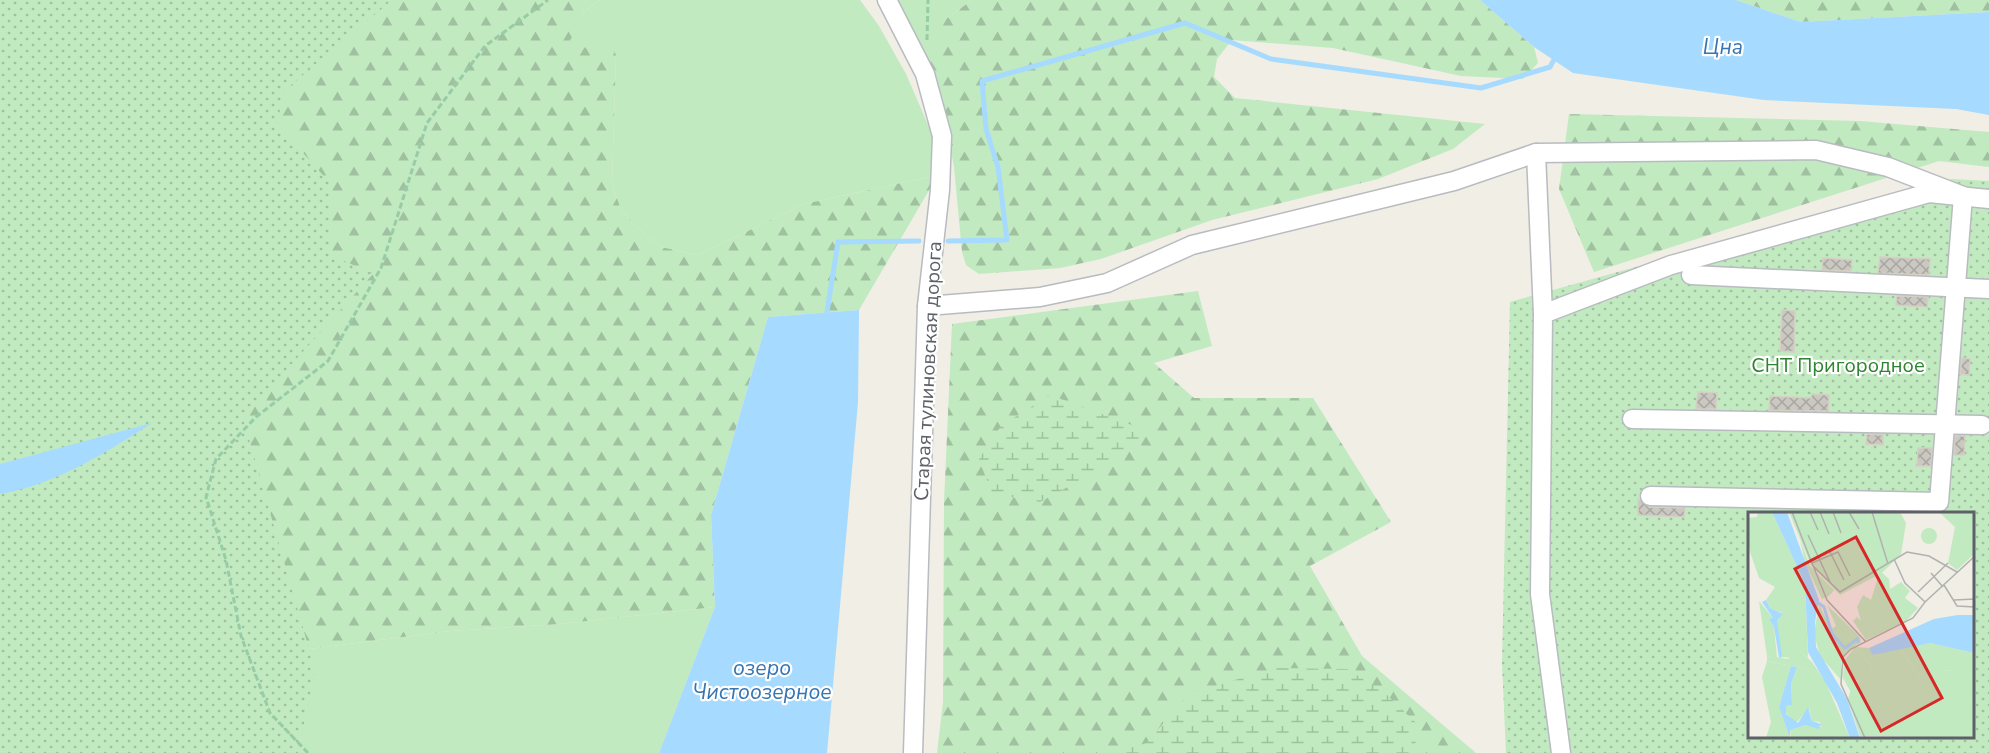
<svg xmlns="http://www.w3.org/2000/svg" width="1989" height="753" viewBox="0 0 1989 753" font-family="'Nunito Sans',sans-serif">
<defs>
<pattern id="forest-firs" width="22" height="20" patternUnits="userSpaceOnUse" patternTransform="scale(1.5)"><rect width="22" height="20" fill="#c1eac0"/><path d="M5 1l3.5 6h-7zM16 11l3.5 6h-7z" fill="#a0c1a0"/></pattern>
<pattern id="wetland-marsh" width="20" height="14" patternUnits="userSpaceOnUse" patternTransform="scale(1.5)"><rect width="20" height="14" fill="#c1eac0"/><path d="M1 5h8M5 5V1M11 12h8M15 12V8" fill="none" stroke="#a0c1a0"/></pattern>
<pattern id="park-dots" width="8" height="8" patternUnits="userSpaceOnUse" patternTransform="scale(1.5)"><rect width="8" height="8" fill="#c1eac0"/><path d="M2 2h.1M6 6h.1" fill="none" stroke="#a0c1a0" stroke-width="1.8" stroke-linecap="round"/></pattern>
<pattern id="building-cross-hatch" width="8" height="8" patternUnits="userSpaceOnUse" patternTransform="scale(1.5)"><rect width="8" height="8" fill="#cbc8c2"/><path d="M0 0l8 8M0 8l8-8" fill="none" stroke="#a8a6a1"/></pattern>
</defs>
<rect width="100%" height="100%" fill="#f0eee5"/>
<g fill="#c1eac0">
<polygon points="600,0 860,0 879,26 906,74 935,141 938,175 804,204 698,255 661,247 636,227 621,209 612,185 616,55 563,53 584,12"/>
<polygon points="877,0 972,0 946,19 926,80 901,33"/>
<polygon points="715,607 659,753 287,753 309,649 450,631 560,624"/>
</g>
<g fill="url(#forest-firs)">
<polygon points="0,0 600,0 584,12 564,53 597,44 611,44 616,55 612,185 621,209 636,227 661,247 698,255 804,204 938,175 859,310 768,317 711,515 715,607 560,624 450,631 309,649 287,753 0,753"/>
<polygon points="972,0 1480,0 1534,47 1538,63 1523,79 1461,76 1333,48 1232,40 1217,59 1214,77 1235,98 1485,124 1453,149 1378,179 1212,220 1101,259 1060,268 979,274 966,265 962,252 954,167 946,125 926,80 938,35 946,19"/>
<polygon points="1736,0 1989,0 1989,12 1801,22"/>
<polygon points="1569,114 1860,121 1989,132 1989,167 1939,161 1594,272 1559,189"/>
<polygon points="1198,291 1212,346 1154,363 1194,398 1313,398 1391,522 1310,566 1362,656 1476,753 937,753 943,702 944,502 952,324"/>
</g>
<g fill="url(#wetland-marsh)">
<polygon points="1050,395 1148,431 1101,469 1040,502 992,494 979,459 1001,426"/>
<polygon points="1276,668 1347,669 1385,693 1418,725 1414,753 1114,753 1146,743 1190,693"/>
</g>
<g fill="url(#park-dots)" fill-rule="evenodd">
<polygon points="0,0 392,0 284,91 277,124 330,183 331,255 373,274 243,418 315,670 298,753 0,753"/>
<path d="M1952 179 1989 181V753H1506L1502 663 1510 302ZM1749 513H1972V736H1749Z"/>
</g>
<g fill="#a6daff">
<polygon points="1480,0 1736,0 1801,22 1989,12 1989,115 1956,109 1764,100 1573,73 1534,47"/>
<polygon points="859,310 858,402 827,753 659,753 715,607 711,515 768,317"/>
<path d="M152 423C103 454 57 484 0 494V464Z"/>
</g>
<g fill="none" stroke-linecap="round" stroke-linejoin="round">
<g stroke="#a6daff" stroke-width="5">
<polyline points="948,241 1007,240 998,167 986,129 982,81 1185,23 1271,59 1481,88 1550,67 1556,56"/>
<polyline points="826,318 838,242 919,241"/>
</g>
</g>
<g fill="url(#building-cross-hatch)" stroke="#d6cfc3" stroke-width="1.5">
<polygon points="1880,257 1930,259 1929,275 1878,273"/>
<polygon points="1823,258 1852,260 1851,271 1822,270"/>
<polygon points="1897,296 1928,297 1927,307 1896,305"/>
<polygon points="1782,310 1795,311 1794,352 1780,351"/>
<polygon points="1962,358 1970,359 1969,375 1960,374"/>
<polygon points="1698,392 1717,393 1716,409 1696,409"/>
<polygon points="1812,394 1829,395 1828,411 1769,410 1770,396 1811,398"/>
<polygon points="1867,434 1883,435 1883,445 1866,444"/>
<polygon points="1955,436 1965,436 1964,455 1954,455"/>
<polygon points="1918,448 1932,448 1931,466 1917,466"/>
<polygon points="1638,499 1649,507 1685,508 1684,517 1638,515"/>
</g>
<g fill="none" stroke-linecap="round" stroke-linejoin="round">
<g stroke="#b8bbc0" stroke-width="21">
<g id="minor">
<polyline points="887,0 925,74 942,136 940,190 927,306 913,753"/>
<polyline points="1536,153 1543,314"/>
<polyline points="1691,275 1989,289"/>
<polyline points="927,306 1040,297 1107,283 1192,245 1454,181 1536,153 1816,150 1888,167 1963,196 1939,502 1650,496"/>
<polyline points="1632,419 1982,425"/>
<polyline points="1561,753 1540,594 1543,314 1671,265 1929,193 1989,199"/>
</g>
</g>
<g stroke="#98cca6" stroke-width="3" stroke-dasharray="6 3" stroke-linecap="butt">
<polyline points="927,40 928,0"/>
<polyline points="308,753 270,713 241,636 226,560 206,497 216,459 256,417 328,361 381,268 427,123 485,46 548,0"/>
</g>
<use href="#minor" stroke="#fff" stroke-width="18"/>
</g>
<g text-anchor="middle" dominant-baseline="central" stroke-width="4.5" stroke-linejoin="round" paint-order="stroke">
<g font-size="20" fill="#2e8430" stroke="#fff">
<text x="1838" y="365">СНТ Пригородное</text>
</g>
<g font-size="20" fill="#5d6167" stroke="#fff">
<text transform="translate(928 371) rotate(-87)">Старая тулиновская дорога</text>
</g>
<g font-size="21" font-style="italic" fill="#3775b1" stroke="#fff">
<text x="1723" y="47">Цна</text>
<text x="762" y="668">озеро<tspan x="762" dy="24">Чистоозерное</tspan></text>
</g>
</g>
<g transform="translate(1748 512)">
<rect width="226" height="226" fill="#f0eee5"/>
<path d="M182 131 226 141V163L199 158 172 166 151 135ZM80 132 94 141 99 140 93 151 94 169 72 144ZM107 135 124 155 122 161 111 167 113 171 102 164 95 166 96 149ZM51 138 64 150H59V157L19 149V144L40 147Z" fill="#c1eac0"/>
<path d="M10 0H24L57 72 60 146 51 138 44 146 34 145 29 126V108L34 101 22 96 18 88 27 75 11 66 0 34V6L9 5ZM191 0H226V42L209 58 200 51 207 15ZM173 24a8 8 0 1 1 16 0a8 8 0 1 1-16 0ZM52 28 62 54 86 78 81 84 74 87 57 51ZM132 59 141 67 142 77 153 70 162 79 157 86 170 96 158 109 118 128 105 109 109 105 113 109 109 95 115 83 123 88ZM11 89 25 106 22 108 26 115 29 146 19 144ZM71 92 83 117 88 114 79 93 111 124 113 129 99 140 94 141 80 132 72 144 66 122ZM107 135 121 136 126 143 151 135 172 166 199 158 227 163 226 226 107 188 95 166 100 163 112 171 110 167 121 161 124 155ZM19 149 43 154 31 195 42 226H18L23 210 14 165ZM59 150H64L77 169 102 226H43L42 218 58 213 73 215 72 210 64 209 61 196 48 211 37 200 38 194 44 193 43 172 49 155 59 157Z" fill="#c1eac0"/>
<path d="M134 71 161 95 160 107 132 86 129 77Z" fill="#c1eac0"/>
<path d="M41 0H152L158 11 153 42 134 61 92 83 63 53ZM193 159 214 160 218 165 217 178 226 188V226L112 224 100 187 103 177 128 192 139 177 156 181 174 164Z" fill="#c1eac0"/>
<path d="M24 0H39L71 88 67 110 68 135 99 187 112 226H102L89 191 60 140 57 72ZM18 88 22 96 35 102 29 108 34 145 31 146 26 115 21 107 25 106 14 90ZM210 103H226V141L182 131 125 143 121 136 186 107ZM43 154 49 155 43 172 44 193 38 194V202L50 211 60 195 64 209 73 212 71 217 58 213 42 218V226L31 195Z" fill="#a6daff"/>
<path fill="none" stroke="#a6daff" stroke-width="3" d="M69 90 76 95 84 122 97 136 109 127 111 131"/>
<path fill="none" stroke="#b1b2af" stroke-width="1.5" d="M44 0 65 54 92 80 159 40 181 44 209 60M62 0 70 18M72 0 81 22M85 0 93 21M101 0 111 17M124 0 140 52M60 23 82 70M82 40 96 68M146 47 157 71 177 90M183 61 195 75M102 64 90 40 64 51 79 88 118 130M196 73 209 94 227 95M170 80 200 51M206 88 227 87M117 226 93 172 95 145 103 137 165 106 177 90 227 44"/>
<path fill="#d62828" fill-opacity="0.15" stroke="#d62828" stroke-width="3" d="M108 25 194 186 133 219 47 57Z"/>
<rect width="226" height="226" fill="none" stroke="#5d6167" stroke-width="3"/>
</g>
</svg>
